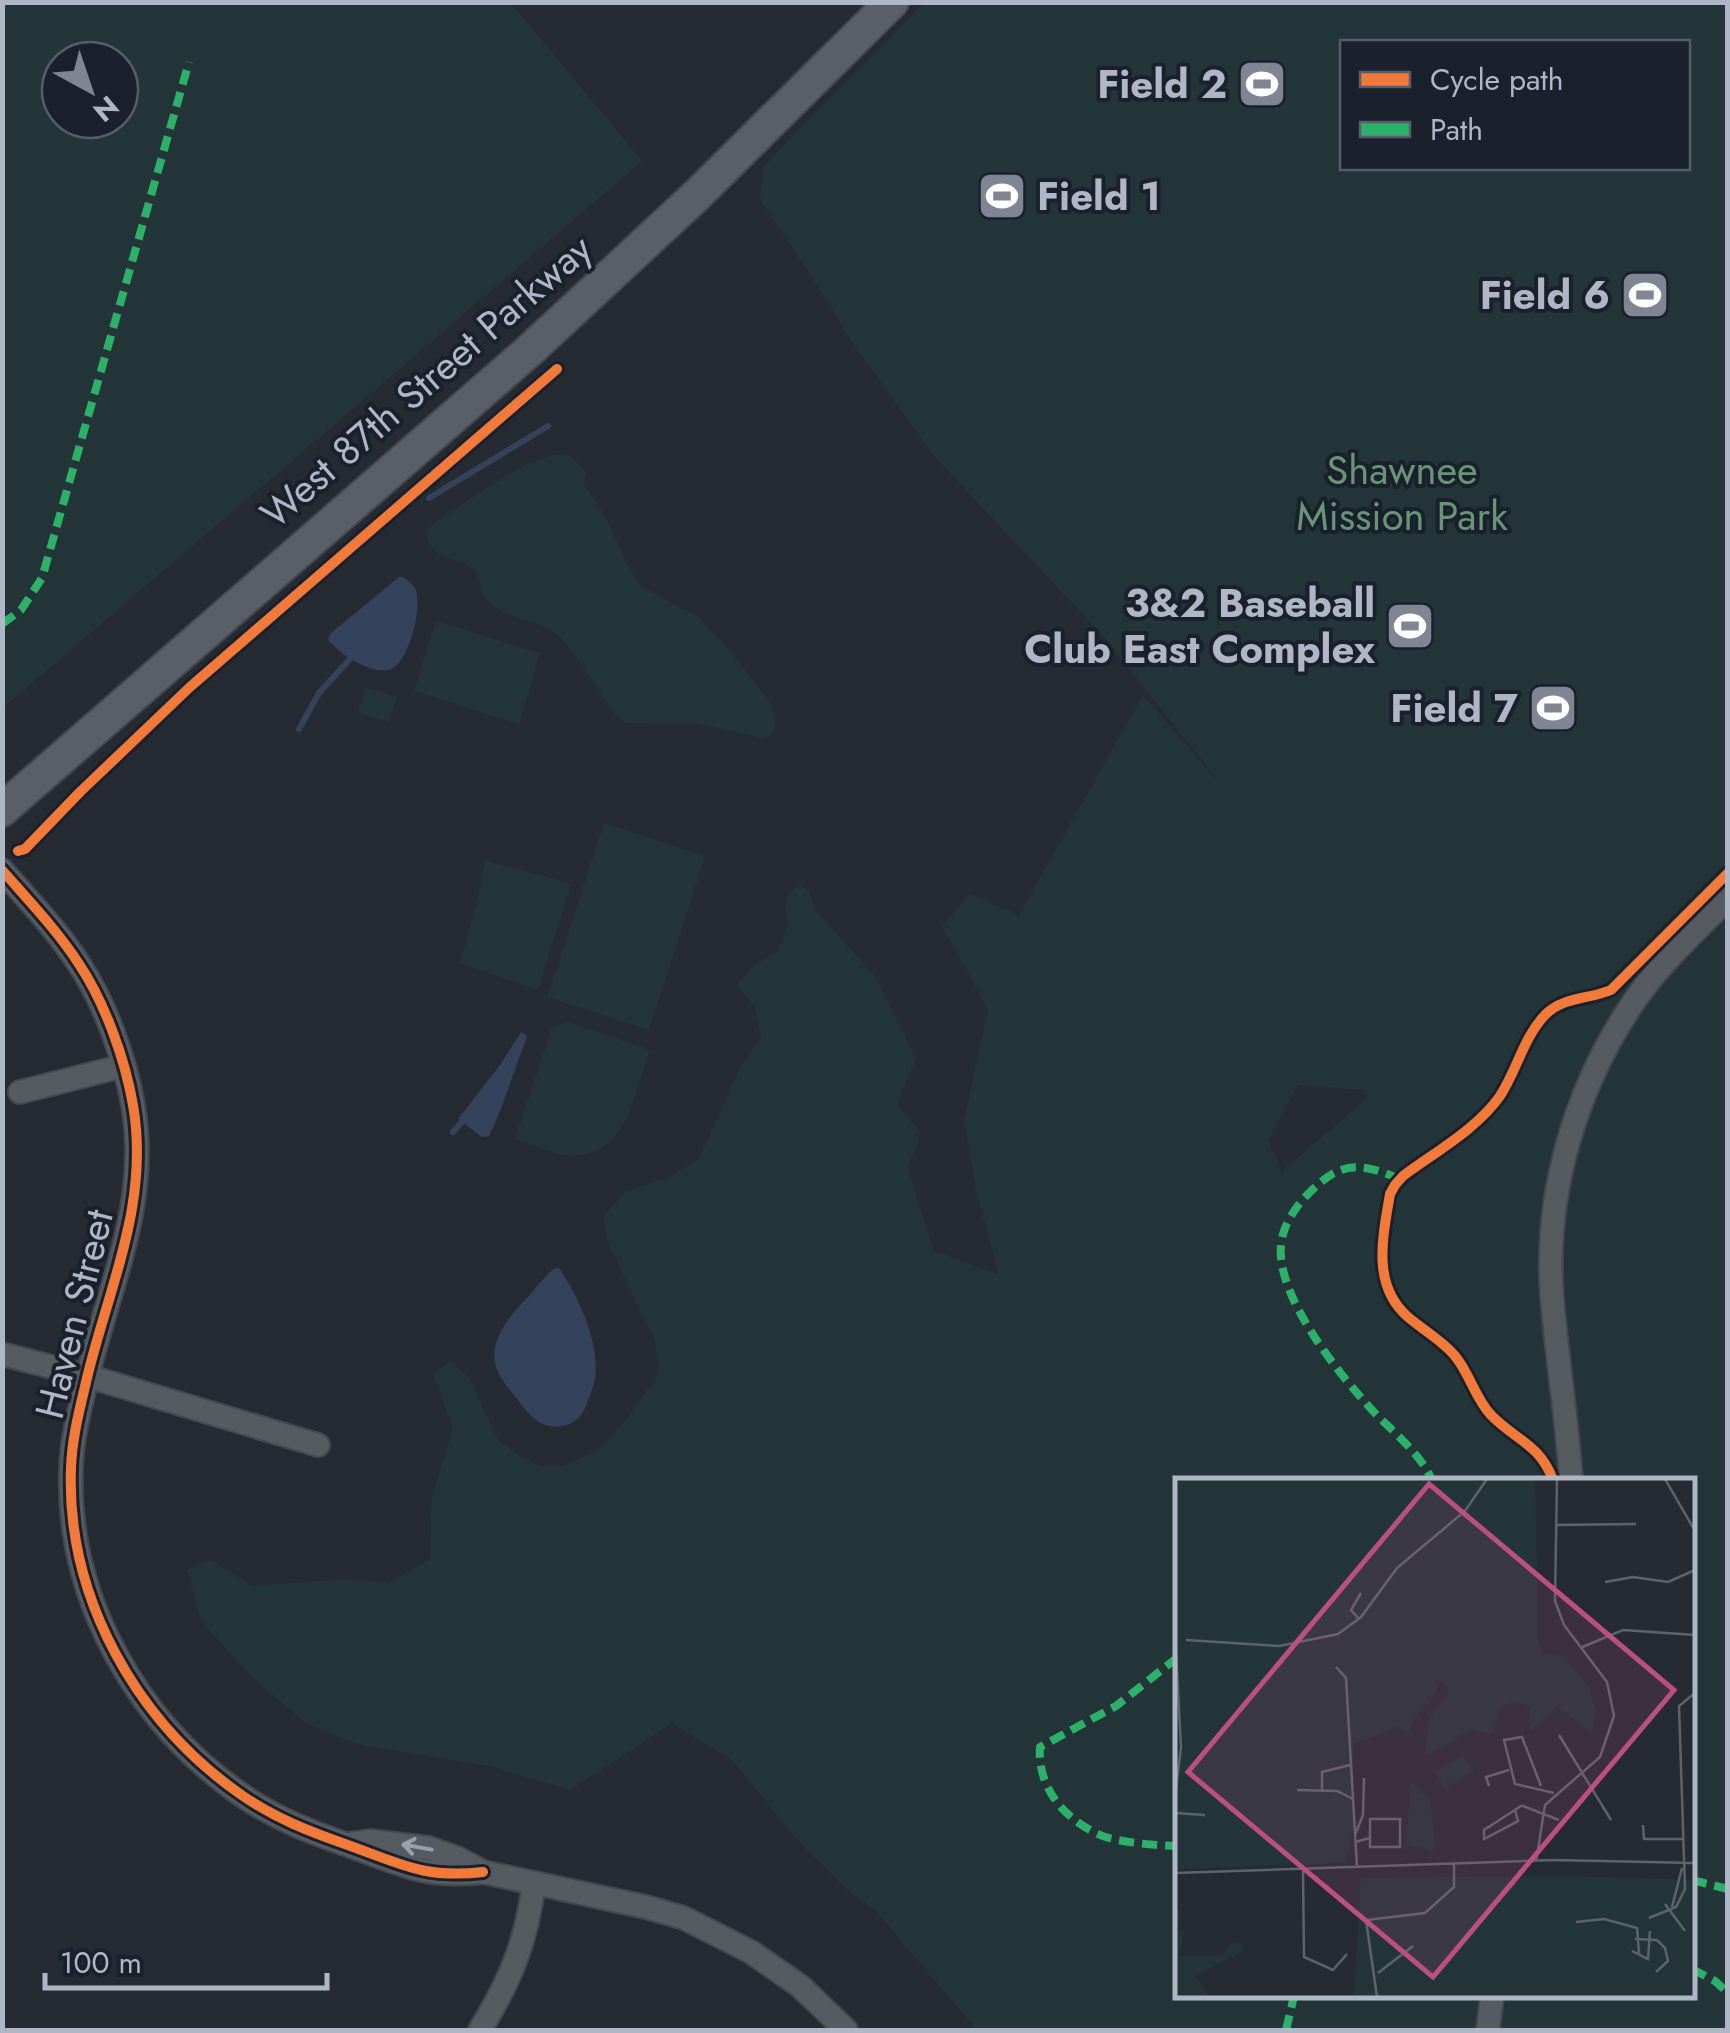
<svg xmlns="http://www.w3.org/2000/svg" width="1730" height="2033" viewBox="0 0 1730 2033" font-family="Jost,sans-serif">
<rect width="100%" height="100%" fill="#262b33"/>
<g fill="#243539" fill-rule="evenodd">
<path d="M3 2 511 3 642 161 3 708ZM60 60H120V120H60Z"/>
<path d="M924 3H1727V2030H977L876 1911 844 1887 794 1836 733 1761 672 1723 570 1790 490 1766 359 1745 305 1723 250 1675 201 1621 187 1570 210 1560 254 1586 347 1579 388 1583 430 1559 432 1496 453 1428 433 1375 450 1361 469 1377 498 1440 520 1456 541 1466H563L597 1451 617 1431 655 1380 659 1365 654 1337 640 1312 607 1239 604 1216 626 1191 668 1178 698 1160 741 1066 761 1037 755 1007 737 985 754 965 777 952 789 923C783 904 783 898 799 885L809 891 815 910 876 977 916 1058 897 1104 921 1133 908 1167 933 1250 999 1275 977 1195 964 1120 988 1009 942 926 970 894 1019 915 1143 695 1223 787 1104 637 934 456 851 341 815 281 760 200 763 167ZM1342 42H1688V168H1342ZM1298 1085 1366 1090 1369 1097 1282 1171 1268 1141ZM1178 1480H1692V1996H1178Z"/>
<path d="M556 455 571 456 586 472 584 483 611 527 622 555 640 586 696 615 730 651 767 698 775 716V727L771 735 763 738 699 724 625 723 616 716C600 695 571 642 551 630 532 619 503 617 488 601 477 591 485 577 472 568 454 556 430 560 426 533L431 525C463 505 521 460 556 455Z"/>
<polygon points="436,621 540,653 519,724 414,691"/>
<polygon points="366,687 397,697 389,722 358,713"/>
<polygon points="604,823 705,856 649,1030 547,997"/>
<polygon points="485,860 571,884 538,990 460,963 480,890"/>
<path d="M568 1022 650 1050C633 1097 625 1166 559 1154 545 1151 530 1144 515 1139L552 1028Z"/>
</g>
<g fill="#34425b">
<path d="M399 577H403C407 580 412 583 415 588 423 605 410 661 391 669 373 676 338 654 328 639L331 633Z"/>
<path d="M521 1032 527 1036 526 1040C513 1072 504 1106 489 1136L482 1137 458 1119 500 1065Z"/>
<path d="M555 1268H559C578 1295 600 1343 595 1377 594 1387 589 1397 586 1406 580 1422 565 1429 549 1426 534 1423 523 1407 515 1396 508 1388 501 1379 497 1370 486 1342 511 1314 529 1296 538 1286 545 1275 555 1268Z"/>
</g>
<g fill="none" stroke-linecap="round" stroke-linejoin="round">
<g stroke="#34425b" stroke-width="6">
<polyline points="429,498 548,426"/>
<polyline points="299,729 319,693 350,659"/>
<polyline points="453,1132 461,1123"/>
</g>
<g stroke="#44474e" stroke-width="26">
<g id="street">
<path d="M2 870C29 901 57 930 79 964 105 1003 125 1059 133 1105 150 1203 109 1286 87 1378 80 1408 72 1437 71 1468 66 1598 137 1723 243 1796 275 1818 308 1831 345 1844 399 1863 423 1879 483 1872"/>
<polyline points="20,1092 123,1066"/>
<polyline points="2,1354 87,1376 318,1445"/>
<path d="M1571 1480C1567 1419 1557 1359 1552 1297 1544 1193 1576 1086 1635 1000 1661 962 1696 931 1728 898"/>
<polyline points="350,1844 370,1841 429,1848 457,1858 483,1872 646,1907 684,1918 751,1952 800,1986 846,2030"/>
<path d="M480 2030C511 1979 526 1943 534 1883"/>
<polyline points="1488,2030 1492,1996"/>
</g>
</g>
<g stroke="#44474e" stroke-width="36">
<polyline id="secondary" points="2,810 529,351 697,195 892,2"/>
</g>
<use href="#street" stroke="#565a61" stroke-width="22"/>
<use href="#secondary" stroke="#5a5e66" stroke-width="32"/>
<g stroke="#2db169" stroke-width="8" stroke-dasharray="15 8" stroke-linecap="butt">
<polyline points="2,624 21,610 42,578 189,62"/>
<path d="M1400 1179C1371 1167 1348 1159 1321 1182 1303 1197 1283 1220 1281 1245 1276 1297 1339 1374 1373 1411 1394 1433 1419 1452 1432 1480"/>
<path d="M1178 1657 1116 1706 1040 1747C1037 1786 1063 1818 1098 1834 1113 1842 1160 1846 1178 1846"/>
<polyline points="1692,1880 1728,1889"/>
<polyline points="1692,1969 1715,1981 1728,1993"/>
<polyline points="1286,2030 1294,1996"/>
</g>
<g stroke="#1a212d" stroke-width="16">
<g id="cycleway">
<polyline points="18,851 25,849 80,792 190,687 557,369"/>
<path d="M2 870C29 901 57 930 79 964 105 1003 125 1059 133 1105 150 1203 109 1286 87 1378 80 1408 72 1437 71 1468 66 1598 137 1723 243 1796 275 1818 308 1831 345 1844 399 1863 423 1879 483 1872"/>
<path d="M1553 1480C1540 1444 1515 1440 1491 1415 1475 1398 1470 1374 1455 1356 1443 1341 1423 1330 1408 1317 1371 1285 1383 1236 1390 1194L1395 1185 1403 1176C1435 1152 1477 1129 1500 1096 1517 1070 1524 1036 1546 1014 1563 997 1590 999 1611 990L1728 873"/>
</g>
</g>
<use href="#cycleway" stroke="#f17a3a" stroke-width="10"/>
</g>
<defs><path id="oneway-shaft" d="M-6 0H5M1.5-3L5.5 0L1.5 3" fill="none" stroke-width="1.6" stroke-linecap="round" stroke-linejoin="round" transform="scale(2.5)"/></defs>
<use stroke="#999fac" href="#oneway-shaft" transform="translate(417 1847) rotate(-170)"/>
<defs>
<g id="stadium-square" transform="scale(2.5)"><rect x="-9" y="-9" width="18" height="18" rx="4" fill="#7f8592" stroke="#1a212d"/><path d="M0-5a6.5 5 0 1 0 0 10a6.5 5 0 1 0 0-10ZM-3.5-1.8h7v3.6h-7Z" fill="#fff"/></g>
</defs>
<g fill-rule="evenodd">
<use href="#stadium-square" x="1262" y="84"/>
<use href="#stadium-square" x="1002" y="196"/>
<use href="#stadium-square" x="1645" y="295"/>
<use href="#stadium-square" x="1410" y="626"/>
<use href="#stadium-square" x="1553" y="708"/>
</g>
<g text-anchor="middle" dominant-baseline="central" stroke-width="8" stroke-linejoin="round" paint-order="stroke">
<g font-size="40" font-weight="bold" fill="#afb6c5" stroke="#1a212d" text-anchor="end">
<text x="1227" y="84">Field 2</text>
<text x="1037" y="196" text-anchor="start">Field 1</text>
<text x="1610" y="295">Field 6</text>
<text x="1375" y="603">3&amp;2 Baseball<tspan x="1375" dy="46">Club East Complex</tspan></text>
<text x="1518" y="708">Field 7</text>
</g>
<g font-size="40" fill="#afb6c5" stroke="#1a212d">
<text transform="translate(426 381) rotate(-41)">West 87th Street Parkway</text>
<text transform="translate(74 1314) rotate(-76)">Haven Street</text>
</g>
<g font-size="40" fill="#679575" stroke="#1a212d">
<text x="1402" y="470">Shawnee<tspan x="1402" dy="46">Mission Park</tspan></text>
</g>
</g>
<g transform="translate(1175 1478)">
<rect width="520" height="520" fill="#262b33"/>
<path d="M0 1H360L363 163 367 176 389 178 414 210 421 233 417 255 382 228 355 253V228L340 224 326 228 317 256 296 252 250 279 254 241 274 212 267 201 254 226 238 239 234 256 222 249 178 266V350L170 385 0 391ZM288 277 299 293 270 311 259 294ZM236 304 255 323 261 373 231 367ZM388 398 520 402V519H179L186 400ZM0 429 6 434 2 453 9 452 4 478H47L55 466 66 465 68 473 21 498 34 519H0Z" fill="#243539"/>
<path fill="none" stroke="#5d636d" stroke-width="2.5" d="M490 1 520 53M381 47 461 46M430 104 458 99 493 104 520 92M184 141 176 132 186 115M11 162 104 168 163 156 186 139 222 90 290 33 312 1M405 170 448 152 520 157M161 189 171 200 182 389M384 257 436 342M314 308 311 299 334 292M366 308 347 259 329 262 340 306 379 315M122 312 162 313 178 321M147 312V294L175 287M0 320 6 269 1 172M340 332 343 343 309 361V352L346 328H348L384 342M0 335 30 337M468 347 469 361H508M180 357 188 337 189 300M180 364 195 360V341H225V369H195V360M361 384 370 327 425 279 439 238 432 204 389 147 380 123 382 1M128 393 129 479 158 492 172 476M0 395 378 382 520 385M490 426 510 453M497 429 507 390M474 440 501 429 510 411 504 228 520 215M401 444 429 441 462 450 464 475M460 461 482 462 490 470 493 483 481 494M457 473 473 481 475 453M203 495 238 468M202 519 191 442 250 435 279 409V386"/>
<path fill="#bb4f80" fill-opacity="0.15" stroke="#bb4f80" stroke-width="5" d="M254 6 499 212 258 499 13 294Z"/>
<rect width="520" height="520" fill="none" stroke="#afb6c5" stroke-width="5"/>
</g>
<rect width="1730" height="2033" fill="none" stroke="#afb6c5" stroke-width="10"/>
<rect x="1340" y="40" width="350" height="130" fill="#1a212d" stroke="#565d6a" stroke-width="2.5"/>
<rect x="1360" y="72" width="50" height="15" fill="#f17a3a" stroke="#565d6a" stroke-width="2.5"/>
<text x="1430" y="90" font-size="30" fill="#afb6c5">Cycle path</text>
<rect x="1360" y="122" width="50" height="15" fill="#2db169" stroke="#565d6a" stroke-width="2.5"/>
<text x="1430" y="140" font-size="30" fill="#afb6c5">Path</text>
<g transform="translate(90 90) rotate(140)"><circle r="48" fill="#1a212d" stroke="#565d6a" stroke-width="2.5"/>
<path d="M0-8L18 38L0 25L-18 38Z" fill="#7f8592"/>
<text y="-15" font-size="28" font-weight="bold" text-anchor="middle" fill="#afb6c5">N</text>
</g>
<path d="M45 1973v15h282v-15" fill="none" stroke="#afb6c5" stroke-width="5"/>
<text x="60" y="1973" font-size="30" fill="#afb6c5" stroke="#1a212d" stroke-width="8" paint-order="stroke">100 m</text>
</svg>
